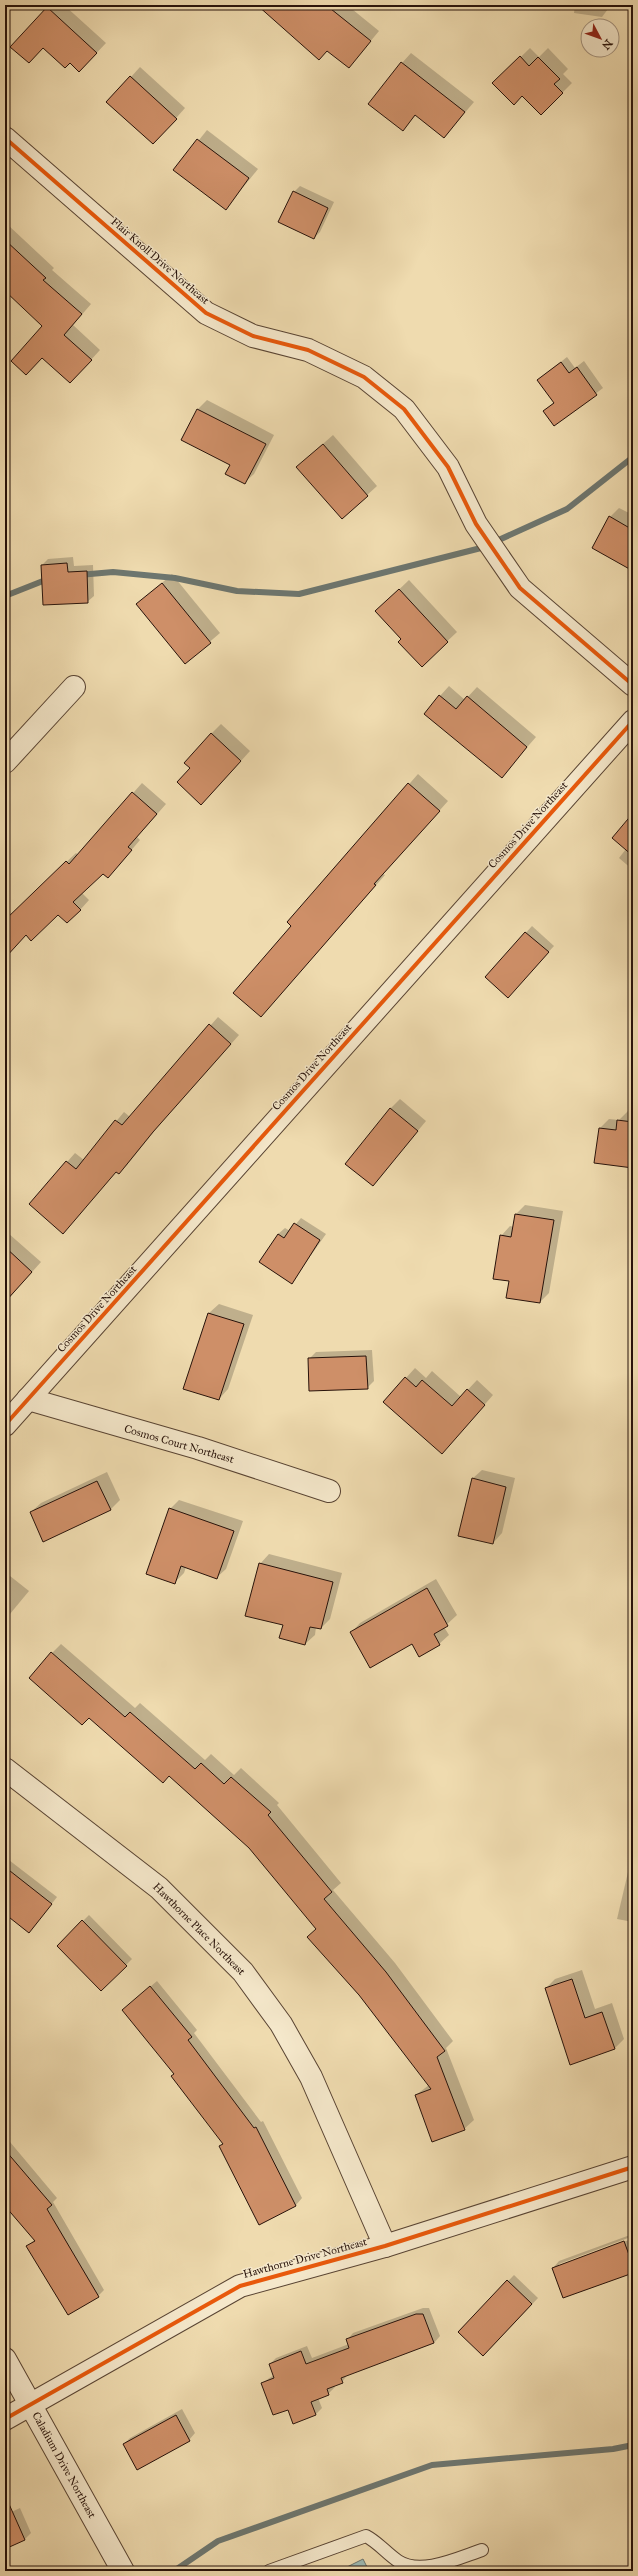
<svg xmlns="http://www.w3.org/2000/svg" width="638" height="2576" viewBox="0 0 638 2576" font-family="'IM FELL Great Primer',serif">
<rect width="100%" height="100%" fill="#efdbaf"/>
<filter id="stains"><feTurbulence type="fractalNoise" baseFrequency=".005" numOctaves="4"/><feColorMatrix values="0 0 0 0 .2 0 0 0 0 .09 0 0 0 0 .02 0 0 0 .5 -.17"/></filter>
<radialGradient id="worn" r=".72"><stop offset=".6" stop-color="#630" stop-opacity="0"/><stop offset="1" stop-color="#630" stop-opacity=".3"/></radialGradient>
<polygon fill="#9cb9b3" stroke="#6d766f" points="363,2559 369,2571 339,2571"/>
<g fill="#0003" fill-rule="evenodd">
<polygon points="50,5 64,5 106,43 89,61 70,62 43,47 12,47"/>
<polygon points="259,5 347,5 379,31 349,67 328,50 319,59"/>
<polygon points="575,5 611,5 602,17 574,13"/>
<polygon points="530,48 539,57 548,48 568,69 563,74 572,83 541,114 522,95 494,83"/>
<polygon points="411,53 474,102 444,137 416,115 402,130 402,63"/>
<polygon points="140,67 185,108 162,134 131,77"/>
<polygon points="207,130 258,169 226,208 175,170"/>
<polygon points="300,186 334,202 320,232 314,238 294,192"/>
<polygon points="8,225 54,268 52,270 91,304 73,325 100,350 79,373 44,326 5,290 5,228"/>
<polygon points="567,357 575,368 584,361 603,388 554,425 544,411 554,402 538,380"/>
<polygon points="207,400 274,435 254,474 244,483 198,409"/>
<polygon points="333,435 377,486 342,518 307,458"/>
<polygon points="619,508 633,515 633,570 610,517"/>
<polygon points="73,557 74,566 93,565 94,596 87,602 42,565 48,559"/>
<polygon points="172,574 220,633 185,663 138,604"/>
<polygon points="633,576 633,583 630,582"/>
<polygon points="409,580 457,632 422,665 386,602"/>
<polygon points="5,620 10,624 5,629"/>
<polygon points="449,686 465,700 477,687 536,737 502,776 440,696"/>
<polygon points="221,724 250,751 211,794 191,768 211,734"/>
<polygon points="418,774 448,801 383,874 385,875 261,1016 293,926 288,922"/>
<polygon points="142,783 166,804 137,837 140,840 117,867 103,872 82,893 89,900 80,910 58,913 26,934 5,957 5,920 76,853 78,855"/>
<polygon points="633,814 633,870 619,858 626,849"/>
<polygon points="532,926 554,946 514,990 486,977"/>
<polygon points="218,1017 239,1035 161,1123 127,1165 119,1173 117,1171 63,1233 30,1204 75,1153 84,1160 124,1112 130,1117"/>
<polygon points="400,1099 426,1121 373,1185 390,1109"/>
<polygon points="628,1111 633,1111 633,1167 600,1128 609,1119 619,1120"/>
<polygon points="525,1205 563,1211 549,1293 540,1302 510,1280 501,1236 510,1226 514,1227 516,1214"/>
<polygon points="301,1218 326,1234 292,1282 278,1234 285,1228 290,1231"/>
<polygon points="8,1233 41,1262 5,1302 5,1236"/>
<polygon points="219,1304 253,1315 228,1389 219,1399 184,1388 209,1313"/>
<polygon points="372,1350 374,1381 367,1388 309,1359 316,1352"/>
<polygon points="415,1368 426,1378 432,1371 461,1397 477,1380 493,1395 451,1443 406,1378"/>
<polygon points="482,1470 515,1478 502,1533 493,1543 472,1479"/>
<polygon points="107,1472 120,1500 110,1510 31,1512 41,1503"/>
<polygon points="179,1500 243,1521 226,1569 216,1578 186,1567 184,1573 174,1583 170,1509"/>
<polygon points="269,1554 342,1573 330,1619 321,1628 316,1627 315,1635 305,1644 284,1625 260,1564"/>
<polygon points="5,1572 29,1591 5,1620"/>
<polygon points="436,1579 457,1615 444,1627 449,1635 439,1644 413,1642 351,1633 360,1623"/>
<polygon points="61,1644 135,1708 140,1703 205,1760 211,1754 234,1775 241,1768 279,1803 277,1805 341,1883 333,1890 395,1963 453,2041 446,2048 474,2120 464,2129 416,2095 429,2085 317,1928 249,1847 52,1653"/>
<polygon points="633,1851 633,1922 617,1919"/>
<polygon points="5,1857 57,1897 32,1929 5,1913"/>
<polygon points="89,1915 132,1959 101,1990 58,1946"/>
<polygon points="582,1970 595,2009 612,2003 624,2039 615,2048 546,1988 555,1979"/>
<polygon points="157,1981 197,2030 194,2033 261,2122 263,2121 302,2198 296,2205 259,2223 220,2146 223,2143 175,2073 123,2010"/>
<polygon points="5,2136 57,2198 53,2202 104,2290 98,2296 28,2246 35,2239 5,2204"/>
<path d="M630 2235 633 2242V2271L553 2268 559 2261ZM628 2238 629 2240 559 2266V2264Z"/>
<polygon points="514,2275 538,2298 490,2349 459,2332"/>
<polygon points="423,2308 429,2308 440,2336 434,2343 348,2374 342,2382 334,2385 335,2387 328,2394 318,2398 322,2408 316,2414 288,2408 262,2383 274,2375 270,2364 276,2358 307,2346 312,2358 349,2344 347,2340 353,2333"/>
<polygon points="182,2409 195,2433 189,2440 124,2444 130,2438"/>
<polygon points="20,2508 31,2533 25,2539 5,2548 5,2515"/>
<polygon points="617,2568 619,2571 612,2571"/>
</g>
<g fill="none" stroke-linecap="round" stroke-linejoin="round">
<g stroke="#6d766f" stroke-width="6">
<polyline points="79,575 113,572 175,578 237,591 299,594 481,548 567,509 633,457"/>
<polyline points="5,596 48,579"/>
<polyline points="174,2571 218,2541 432,2465 613,2449 633,2445"/>
</g>
</g>
<g fill="#ce8f68" stroke="#27120a">
<polygon points="257,5 326,5 371,41 349,68 327,51 319,60"/>
<polygon points="47,7 97,53 79,72 70,63 65,68 43,48 29,63 10,47"/>
<polygon points="520,56 529,66 538,57 560,79 554,84 563,93 541,115 522,96 514,105 492,83"/>
<polygon points="401,62 465,112 444,138 415,115 403,131 368,104"/>
<polygon points="130,76 177,119 153,144 106,102"/>
<polygon points="197,139 249,178 226,210 173,170"/>
<polygon points="293,191 328,208 314,239 278,222"/>
<polygon points="5,240 46,278 43,280 82,314 64,335 92,360 70,383 42,358 26,375 11,361 42,326 5,291"/>
<polygon points="561,362 569,373 577,367 597,395 554,426 543,411 554,403 537,380"/>
<polygon points="197,409 266,444 245,484 225,474 230,465 181,440"/>
<polygon points="323,444 368,496 342,519 296,467"/>
<polygon points="609,516 633,530 633,571 592,548"/>
<polygon points="67,563 68,572 87,571 88,603 43,605 41,565"/>
<polygon points="162,583 211,643 185,664 136,604"/>
<polygon points="399,589 448,642 422,667 398,642 401,639 375,611"/>
<polygon points="439,695 456,709 467,696 527,747 502,778 424,714"/>
<polygon points="211,733 241,761 201,805 177,782 190,768 184,763"/>
<polygon points="408,783 440,811 374,884 376,885 261,1017 233,993 291,926 287,922"/>
<polygon points="132,792 157,814 128,847 132,850 108,878 103,874 73,902 81,910 67,923 58,915 31,941 26,935 5,958 5,920 66,861 69,864"/>
<polygon points="633,813 633,856 612,838"/>
<polygon points="525,932 549,952 508,998 485,977"/>
<polygon points="209,1024 231,1044 153,1132 119,1174 116,1172 63,1234 29,1204 66,1161 76,1169 115,1120 122,1125"/>
<polygon points="390,1108 418,1131 373,1186 345,1164"/>
<polygon points="617,1120 633,1122 633,1168 594,1163 599,1128 616,1130"/>
<polygon points="515,1214 554,1220 540,1303 506,1298 509,1281 493,1279 500,1235 511,1237"/>
<polygon points="294,1223 320,1240 292,1284 259,1262 278,1234 284,1238"/>
<polygon points="5,1247 32,1272 5,1302"/>
<polygon points="208,1313 244,1324 219,1400 183,1389"/>
<polygon points="366,1356 368,1389 309,1391 308,1358"/>
<polygon points="405,1377 416,1387 422,1380 452,1406 467,1389 485,1405 442,1454 383,1402"/>
<polygon points="472,1478 506,1487 493,1544 458,1536"/>
<polygon points="97,1481 111,1510 43,1542 30,1512"/>
<polygon points="169,1508 234,1531 217,1579 181,1566 175,1584 146,1574"/>
<polygon points="259,1563 333,1582 321,1629 310,1627 305,1645 279,1638 283,1625 245,1616"/>
<polygon points="427,1588 448,1626 434,1634 440,1645 419,1657 412,1644 370,1668 350,1632"/>
<polygon points="51,1652 125,1717 130,1712 195,1769 201,1763 224,1784 231,1777 271,1812 268,1815 332,1892 324,1899 386,1972 445,2051 437,2057 465,2130 432,2142 415,2095 431,2089 359,1995 307,1937 316,1929 249,1848 169,1776 163,1783 89,1718 82,1725 29,1678"/>
<polygon points="5,1867 52,1904 29,1933 5,1914"/>
<polygon points="82,1920 127,1966 101,1991 57,1946"/>
<polygon points="572,1979 585,2018 602,2012 615,2049 570,2065 545,1988"/>
<polygon points="150,1986 192,2037 188,2040 254,2128 256,2127 296,2206 259,2225 219,2146 223,2144 171,2076 174,2074 122,2010"/>
<polygon points="5,2150 52,2205 47,2209 99,2297 68,2315 26,2246 35,2241 5,2206"/>
<polygon points="624,2241 633,2266 633,2273 563,2298 552,2268"/>
<polygon points="507,2280 532,2304 483,2356 458,2332"/>
<polygon points="416,2314 423,2314 434,2343 341,2378 343,2383 327,2389 329,2395 311,2402 316,2415 293,2424 288,2410 273,2415 261,2383 274,2378 269,2364 301,2351 306,2364 349,2348 346,2339"/>
<polygon points="176,2415 190,2441 137,2470 123,2444"/>
<polygon points="5,2495 25,2540 5,2549"/>
</g>
<g fill="none" stroke-linecap="round" stroke-linejoin="round">
<g stroke="#594433" stroke-width="14">
<path id="lane" d="M269 2571 366 2536C379 2543 386 2553 398 2561 421 2576 458 2558 482 2550"/>
</g>
<g stroke="#594433" stroke-width="24">
<g id="street">
<polyline points="5,138 206,313 253,336 308,350 364,377 404,409 448,467 476,524 520,588 633,685"/>
<polyline points="5,762 74,687"/>
<polyline points="28,1399 198,1448 329,1491"/>
<polyline points="5,1425 633,721"/>
<polyline points="5,1769 159,1888 243,1972 281,2024 311,2077 385,2246"/>
<polyline points="5,2359 123,2571"/>
<polyline points="5,2419 240,2286 385,2246 633,2167"/>
</g>
</g>
<use href="#lane" stroke="#f5e8cb" stroke-width="12"/>
<use href="#street" stroke="#f5e8cb" stroke-width="22"/>
<g stroke="#f5e8cb" stroke-width="6">
<g id="cycleway">
<polyline points="5,138 206,313 253,336 308,350 364,377 404,409 448,467 476,524 520,588 633,685"/>
<polyline points="5,1425 633,721"/>
<polyline points="5,2419 240,2286 385,2246 633,2167"/>
</g>
</g>
<use href="#cycleway" stroke="#e8590c" stroke-width="4"/>
</g>
<g text-anchor="middle" dominant-baseline="central" stroke-width="3" stroke-linejoin="round" paint-order="stroke">
<g font-size="11" fill="#27120a" stroke="#f5e8cb">
<text transform="translate(160 261) rotate(41)">Flair Knoll Drive Northeast</text>
<text transform="translate(528 825) rotate(-48)">Cosmos Drive Northeast</text>
<text transform="translate(312 1067) rotate(-48)">Cosmos Drive Northeast</text>
<text transform="translate(97 1309) rotate(-48)">Cosmos Drive Northeast</text>
<text transform="translate(179 1444) rotate(16)">Cosmos Court Northeast</text>
<text transform="translate(199 1929) rotate(45)">Hawthorne Place Northeast</text>
<text transform="translate(305 2258) rotate(-15)">Hawthorne Drive Northeast</text>
<text transform="translate(64 2465) rotate(61)">Caladium Drive Northeast</text>
</g>
</g>
<rect width="638" height="2576" fill="none" stroke="#efdbaf" stroke-width="20"/>
<rect x="6" y="6" width="626" height="2564" fill="none" stroke="#27120a" stroke-width="2"/>
<rect x="10" y="10" width="618" height="2556" fill="none" stroke="#27120a"/>
<g transform="translate(600 38) rotate(131)"><circle r="19" fill="#f5e8cb" stroke="#a3927e"/>
<path d="M0-3L7 15L0 10L-7 15Z" fill="#8f2418"/>
<text y="-6" font-size="11" font-weight="bold" text-anchor="middle" fill="#27120a">N</text>
</g>
<rect width="100%" height="100%" filter="url(#stains)"/>
<rect width="100%" height="100%" fill="url(#worn)"/>
</svg>
